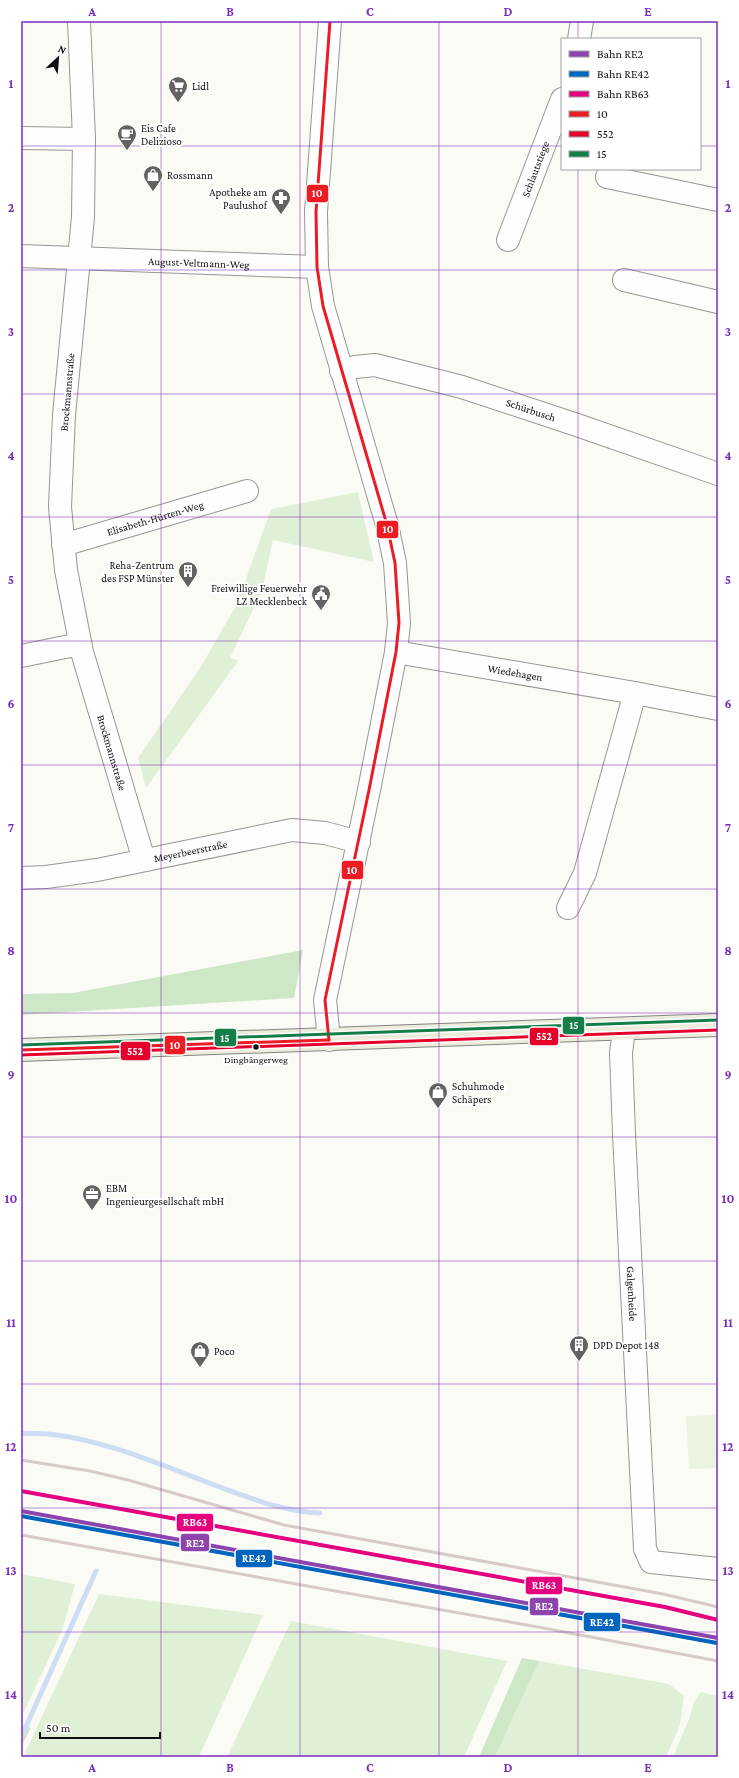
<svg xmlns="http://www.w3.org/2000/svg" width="739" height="1778" viewBox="0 0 739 1778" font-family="'Crimson Pro',serif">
<rect width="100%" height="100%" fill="#fbfbf6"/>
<g fill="#e0f0d7">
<polygon points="358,492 374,562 273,540 262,591 230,658 239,660 146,788 138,758 200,668 237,604 271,509"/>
<polygon points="21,1574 75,1584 63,1628 23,1714 21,1713"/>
<polygon points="99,1594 263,1615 199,1757 23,1757"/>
<polygon points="291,1621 507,1661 464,1757 227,1757"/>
<polygon points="539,1661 669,1684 684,1696 680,1725 666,1757 495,1757"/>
<polygon points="701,1692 718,1696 718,1757 673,1757 689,1719 694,1702"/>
</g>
<g fill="#cee7c6">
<polygon points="303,950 294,998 21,1015 21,994 73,993"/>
<polygon points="522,1658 539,1661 495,1757 479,1757"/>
<polygon points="21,1724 31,1728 21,1747"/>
</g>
<polygon fill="#eaf4e1" points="718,1415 718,1468 689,1469 686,1416"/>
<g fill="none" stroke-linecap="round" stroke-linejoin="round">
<g stroke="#ceddf4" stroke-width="5">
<path d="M21 1433C30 1434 39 1433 48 1434 107 1440 163 1466 217 1486 250 1498 284 1512 320 1513"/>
<polyline points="21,1730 24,1731 96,1571"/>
</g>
<g stroke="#969694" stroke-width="24">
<g id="minor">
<path id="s1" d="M79 21 84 139 83 217 64 415 60 507 66 570 82 652 144 860"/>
<polyline points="579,39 582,21"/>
<polyline points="21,138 84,139"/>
<polyline points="607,177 718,200"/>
<path id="s2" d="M508 240 562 99"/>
<path id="s3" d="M21 256 317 267"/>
<polyline points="624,280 718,302"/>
<path id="s4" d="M341 371 355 367 375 365 462 387 577 425 718 474"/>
<path id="s5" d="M63 545 247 491"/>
<path id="s6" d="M396 652 635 693 718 709"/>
<polyline points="21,656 80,644"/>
<path id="s7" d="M21 878 46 877 97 870 292 830 325 833 359 842"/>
<polyline points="568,908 585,873 635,693"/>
<path id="s8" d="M624 1029 621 1053 624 1134 645 1549 651 1562 718 1569"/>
<polyline points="329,1040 325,1000 369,790 396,652 399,623 395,563 387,525 323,306 317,267 316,212 330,21"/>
</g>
</g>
<g stroke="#838381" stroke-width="24">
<polyline id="major" points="21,1050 718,1025"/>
</g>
<use href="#minor" stroke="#fefefe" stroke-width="22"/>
<use href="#major" stroke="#ececdc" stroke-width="22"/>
<g stroke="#d7cbc6" stroke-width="3">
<polyline points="21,1460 90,1471 128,1480 284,1525 663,1594 718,1607"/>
<polyline points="21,1535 538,1627 718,1661"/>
</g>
<g stroke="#fff" stroke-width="6">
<g id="bus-1">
<polyline points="329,1040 325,1000 369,790 396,652 399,623 395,563 387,525 323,306 317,267 316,212 330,21"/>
<polyline points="21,1050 329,1040"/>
</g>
</g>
<g stroke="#fff" stroke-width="6">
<polyline id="bus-2" points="21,1055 718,1030"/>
</g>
<g stroke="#fff" stroke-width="6">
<polyline id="bus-3" points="21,1045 718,1020"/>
</g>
<use href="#bus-1" stroke="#ed1c24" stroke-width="3"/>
<use href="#bus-2" stroke="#e4002b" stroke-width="3"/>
<use href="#bus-3" stroke="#137e48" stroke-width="3"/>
<g stroke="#fff" stroke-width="7">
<polyline id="rail-1" points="21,1511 718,1638"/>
</g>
<g stroke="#fff" stroke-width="7">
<polyline id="rail-2" points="21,1516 717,1643"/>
</g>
<g stroke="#fff" stroke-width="7">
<polyline id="rail-3" points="21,1491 665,1607 718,1620"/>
</g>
<use href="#rail-1" stroke="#8e44ad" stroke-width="4"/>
<use href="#rail-2" stroke="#0065bd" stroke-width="4"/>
<use href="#rail-3" stroke="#e5007d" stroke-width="4"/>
</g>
<path fill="none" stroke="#7b2cbf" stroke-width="1" stroke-opacity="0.55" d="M161 21V1757M300 21V1757M439 21V1757M578 21V39M21 146H562M700 146H718M578 169V1757M21 270H718M21 394H718M21 517H718M21 641H718M21 765H718M21 889H718M21 1013H718M21 1137H718M21 1261H718M21 1384H718M21 1508H718M21 1632H718"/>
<defs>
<g id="supermarket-pin" transform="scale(1)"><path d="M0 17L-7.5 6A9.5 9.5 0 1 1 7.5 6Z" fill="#626260" stroke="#fff"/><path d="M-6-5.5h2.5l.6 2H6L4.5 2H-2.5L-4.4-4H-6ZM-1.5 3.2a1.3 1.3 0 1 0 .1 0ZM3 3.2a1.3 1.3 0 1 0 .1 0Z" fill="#fff"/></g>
<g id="cafe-pin" transform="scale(1)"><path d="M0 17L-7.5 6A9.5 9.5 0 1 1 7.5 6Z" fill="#626260" stroke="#fff"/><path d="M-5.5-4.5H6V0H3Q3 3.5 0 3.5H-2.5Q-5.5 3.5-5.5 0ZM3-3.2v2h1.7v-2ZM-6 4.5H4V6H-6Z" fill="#fff"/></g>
<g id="shop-pin" transform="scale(1)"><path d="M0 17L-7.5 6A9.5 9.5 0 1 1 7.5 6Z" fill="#626260" stroke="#fff"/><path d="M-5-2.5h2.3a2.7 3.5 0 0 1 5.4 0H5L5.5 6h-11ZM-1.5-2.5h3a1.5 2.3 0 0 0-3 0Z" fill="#fff"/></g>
<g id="pharmacy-pin" transform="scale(1)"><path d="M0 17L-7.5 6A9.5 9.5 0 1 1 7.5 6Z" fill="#626260" stroke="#fff"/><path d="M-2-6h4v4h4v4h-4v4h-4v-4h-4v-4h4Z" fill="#fff"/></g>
<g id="building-pin" transform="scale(1)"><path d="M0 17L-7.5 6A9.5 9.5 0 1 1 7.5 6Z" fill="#626260" stroke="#fff"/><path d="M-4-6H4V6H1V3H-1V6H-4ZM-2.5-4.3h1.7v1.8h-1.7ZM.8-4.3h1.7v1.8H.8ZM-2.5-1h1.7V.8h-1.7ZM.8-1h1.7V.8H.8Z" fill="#fff"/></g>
<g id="civic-pin" transform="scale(1)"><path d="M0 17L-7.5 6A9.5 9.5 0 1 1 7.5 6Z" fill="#626260" stroke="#fff"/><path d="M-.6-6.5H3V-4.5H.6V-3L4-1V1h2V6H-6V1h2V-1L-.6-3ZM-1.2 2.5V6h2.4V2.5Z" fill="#fff"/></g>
<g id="office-pin" transform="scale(1)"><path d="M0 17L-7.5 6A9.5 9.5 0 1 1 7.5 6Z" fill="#626260" stroke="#fff"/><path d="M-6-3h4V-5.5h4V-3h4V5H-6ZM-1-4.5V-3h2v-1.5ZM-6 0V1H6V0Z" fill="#fff"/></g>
</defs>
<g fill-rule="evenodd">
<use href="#supermarket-pin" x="178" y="86"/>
<use href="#cafe-pin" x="127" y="134"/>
<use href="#shop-pin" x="153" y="175"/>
<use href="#pharmacy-pin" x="281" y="198"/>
<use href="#building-pin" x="188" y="571"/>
<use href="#civic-pin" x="321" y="594"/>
<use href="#shop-pin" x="438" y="1092"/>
<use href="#office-pin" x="92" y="1194"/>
<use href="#building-pin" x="579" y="1345"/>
<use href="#shop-pin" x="200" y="1351"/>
</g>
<circle fill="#101010" stroke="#fff" stroke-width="1.5" cx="256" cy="1047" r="3.5"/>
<g text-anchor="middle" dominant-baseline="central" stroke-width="4" stroke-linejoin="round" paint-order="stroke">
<g font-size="10" fill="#101010" stroke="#fff">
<text x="256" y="1059">Dingbängerweg</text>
</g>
<g font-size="11" fill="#101010" stroke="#fff" text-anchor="start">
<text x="192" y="86">Lidl</text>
<text x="141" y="128">Eis Cafe<tspan x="141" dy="13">Delizioso</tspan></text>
<text x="167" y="175">Rossmann</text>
<text x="267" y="192" text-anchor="end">Apotheke am<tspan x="267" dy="13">Paulushof</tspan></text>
<text x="174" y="565" text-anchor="end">Reha-Zentrum<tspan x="174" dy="13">des FSP Münster</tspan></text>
<text x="307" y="588" text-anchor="end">Freiwillige Feuerwehr<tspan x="307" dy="13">LZ Mecklenbeck</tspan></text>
<text x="452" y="1086">Schuhmode<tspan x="452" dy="13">Schäpers</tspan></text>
<text x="106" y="1188">EBM<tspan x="106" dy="13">Ingenieurgesellschaft mbH</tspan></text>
<text x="593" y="1345">DPD Depot 148</text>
<text x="214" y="1351">Poco</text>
</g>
<g font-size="11" fill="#101010" stroke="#fff">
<text stroke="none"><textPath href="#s2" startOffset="76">Schlautstiege</textPath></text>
<text stroke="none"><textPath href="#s3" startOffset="178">August-Veltmann-Weg</textPath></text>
<text transform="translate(67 392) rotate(-85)">Brockmannstraße</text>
<text stroke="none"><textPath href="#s4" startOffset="197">Schürbusch</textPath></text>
<text stroke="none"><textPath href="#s5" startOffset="96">Elisabeth-Hürten-Weg</textPath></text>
<text stroke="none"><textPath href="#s6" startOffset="121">Wiedehagen</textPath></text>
<text stroke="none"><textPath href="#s1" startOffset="739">Brockmannstraße</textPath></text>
<text stroke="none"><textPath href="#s7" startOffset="172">Meyerbeerstraße</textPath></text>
<text stroke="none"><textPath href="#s8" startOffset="265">Galgenheide</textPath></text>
</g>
</g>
<g stroke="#fff" stroke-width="1.5">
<rect x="306" y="184" width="23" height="19" rx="4" fill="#ed1c24"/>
<rect x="376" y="520" width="23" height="19" rx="4" fill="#ed1c24"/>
<rect x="341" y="860" width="23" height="20" rx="4" fill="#ed1c24"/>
<rect x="562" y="1016" width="23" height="19" rx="4" fill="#137e48"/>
<rect x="529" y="1027" width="30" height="19" rx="4" fill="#e4002b"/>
<rect x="214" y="1028" width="23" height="19" rx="4" fill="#137e48"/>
<rect x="164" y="1035" width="22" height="20" rx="4" fill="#ed1c24"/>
<rect x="120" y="1041" width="31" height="20" rx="4" fill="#e4002b"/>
<rect x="176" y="1513" width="38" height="19" rx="4" fill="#e5007d"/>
<rect x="180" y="1533" width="30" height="19" rx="4" fill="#8e44ad"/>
<rect x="235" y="1549" width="38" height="19" rx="4" fill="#0065bd"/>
<rect x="525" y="1576" width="38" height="19" rx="4" fill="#e5007d"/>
<rect x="529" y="1597" width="30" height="19" rx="4" fill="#8e44ad"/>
<rect x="583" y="1612" width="38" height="20" rx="4" fill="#0065bd"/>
</g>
<g font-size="11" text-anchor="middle" font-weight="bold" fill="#fff">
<text x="317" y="197">10</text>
<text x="388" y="533">10</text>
<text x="352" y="874">10</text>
<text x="574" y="1029">15</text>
<text x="544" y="1040">552</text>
<text x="225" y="1042">15</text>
<text x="175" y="1049">10</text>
<text x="135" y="1055">552</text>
<text x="195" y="1526">RB63</text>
<text x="195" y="1547">RE2</text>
<text x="254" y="1562">RE42</text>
<text x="544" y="1589">RB63</text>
<text x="544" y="1610">RE2</text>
<text x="602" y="1626">RE42</text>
</g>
<rect width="739" height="1778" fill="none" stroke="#ffffff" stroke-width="44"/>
<rect x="561" y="38" width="140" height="132" fill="#ffffff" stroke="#9f9f9f"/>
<rect x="569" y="51" width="20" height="6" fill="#8e44ad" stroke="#9f9f9f"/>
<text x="597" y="58" font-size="12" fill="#101010">Bahn RE2</text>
<rect x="569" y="71" width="20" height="6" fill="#0065bd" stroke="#9f9f9f"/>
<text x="597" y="78" font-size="12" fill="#101010">Bahn RE42</text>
<rect x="569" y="91" width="20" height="6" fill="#e5007d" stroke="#9f9f9f"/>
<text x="597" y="98" font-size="12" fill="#101010">Bahn RB63</text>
<rect x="569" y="111" width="20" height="6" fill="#ed1c24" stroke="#9f9f9f"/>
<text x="597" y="118" font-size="12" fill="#101010">10</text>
<rect x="569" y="131" width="20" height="6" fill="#e4002b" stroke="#9f9f9f"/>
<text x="597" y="138" font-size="12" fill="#101010">552</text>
<rect x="569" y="151" width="20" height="6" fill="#137e48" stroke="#9f9f9f"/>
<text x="597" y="158" font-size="12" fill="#101010">15</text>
<g transform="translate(58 58) rotate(26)" stroke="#ffffff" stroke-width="3" paint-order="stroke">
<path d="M0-3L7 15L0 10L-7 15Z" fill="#101010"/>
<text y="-6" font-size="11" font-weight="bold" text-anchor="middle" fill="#101010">N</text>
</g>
<path d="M40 1732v6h120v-6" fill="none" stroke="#101010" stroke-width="2"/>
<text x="46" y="1732" font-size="12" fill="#101010" stroke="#ffffff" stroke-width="3" paint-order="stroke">50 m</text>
<rect x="22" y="22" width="695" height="1734" fill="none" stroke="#7b2cbf" stroke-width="1.5"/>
<g font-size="13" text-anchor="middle" font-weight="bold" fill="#7b2cbf">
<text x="92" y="16">A</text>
<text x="230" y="16">B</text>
<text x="370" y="16">C</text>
<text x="508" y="16">D</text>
<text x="648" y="16">E</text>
<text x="11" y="88">1</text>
<text x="728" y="88">1</text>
<text x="11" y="212">2</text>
<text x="728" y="212">2</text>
<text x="11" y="336">3</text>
<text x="728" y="336">3</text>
<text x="11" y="460">4</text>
<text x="728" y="460">4</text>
<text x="11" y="584">5</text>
<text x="728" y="584">5</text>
<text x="11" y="708">6</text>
<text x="728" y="708">6</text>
<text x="11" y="832">7</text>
<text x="728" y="832">7</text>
<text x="11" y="955">8</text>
<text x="728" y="955">8</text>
<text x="11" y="1079">9</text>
<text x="728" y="1079">9</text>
<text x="11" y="1203">10</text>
<text x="728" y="1203">10</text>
<text x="11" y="1327">11</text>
<text x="728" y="1327">11</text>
<text x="11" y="1451">12</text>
<text x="728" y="1451">12</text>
<text x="11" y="1575">13</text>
<text x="728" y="1575">13</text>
<text x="11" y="1699">14</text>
<text x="728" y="1699">14</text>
<text x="92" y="1772">A</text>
<text x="230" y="1772">B</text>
<text x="370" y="1772">C</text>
<text x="508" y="1772">D</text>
<text x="648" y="1772">E</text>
</g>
</svg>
